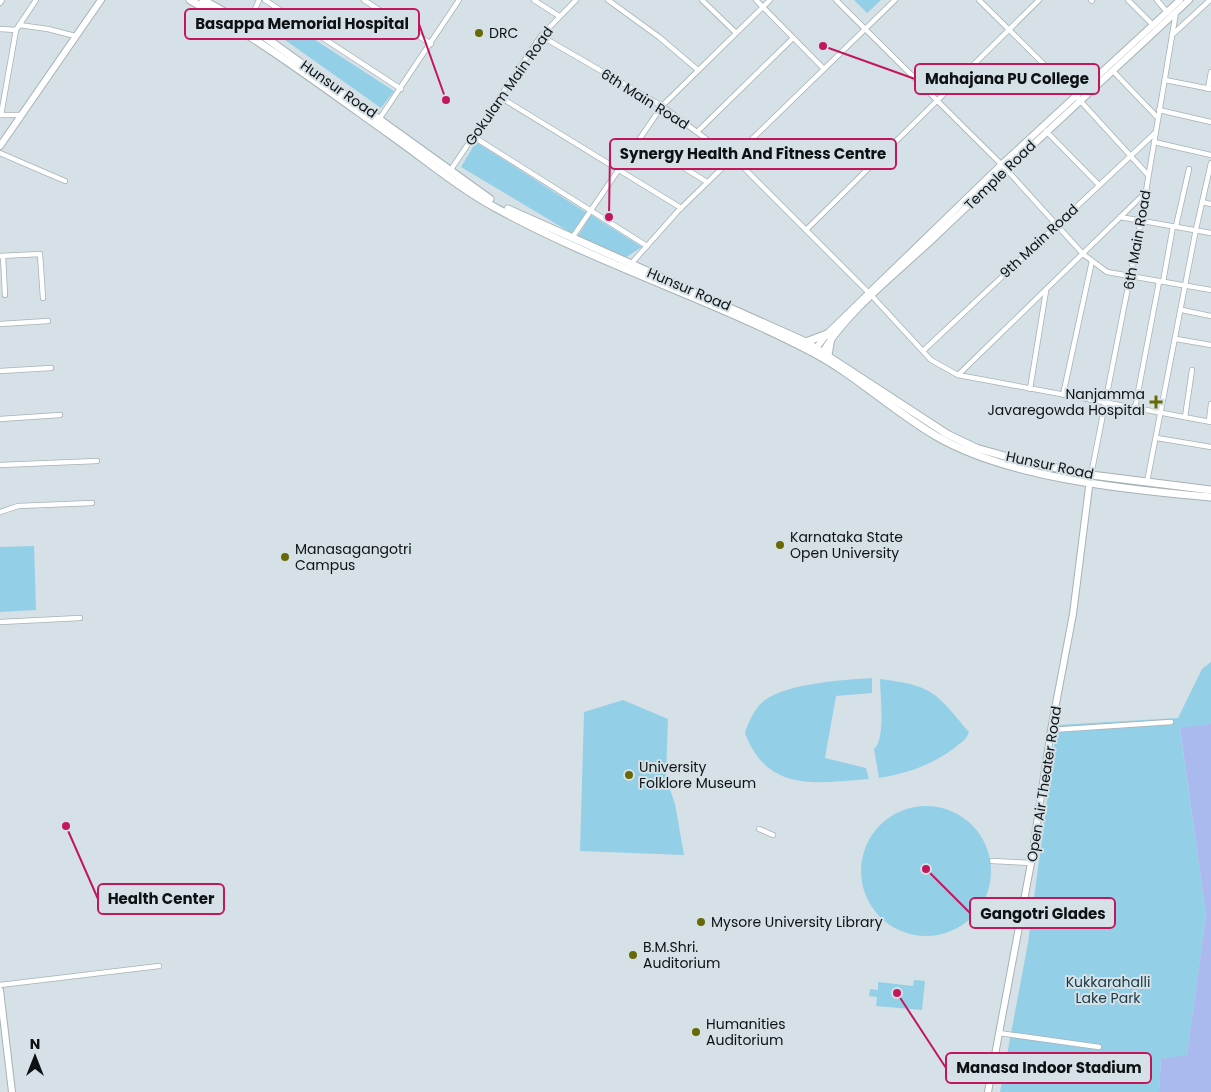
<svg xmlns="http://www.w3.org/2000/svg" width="1211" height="1092" viewBox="0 0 1211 1092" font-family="Poppins,sans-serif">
<rect width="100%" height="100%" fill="#d5e1e6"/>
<g fill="#94cfe8">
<polygon points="854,0 881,0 867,13"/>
<polygon points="269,10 394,91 381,108 261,23"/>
<polygon points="476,142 587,213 573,234 461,167"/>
<polygon points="591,215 642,247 626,257 578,236"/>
<polygon points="34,546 36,610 0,612 0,547"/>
<polygon points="1211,662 1211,724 1180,729 1206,915 1187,1056 1161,1059 1159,1092 1000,1092 1028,943 1057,725 1178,718 1202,669"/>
<path d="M872 678V693L836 696 825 758 866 768 869 779C817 783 767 793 745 733 749 721 755 707 765 700 789 683 843 680 872 678Z"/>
<path d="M880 679C934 686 935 692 969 732 966 741 960 743 953 749 930 766 907 773 879 778L874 749C886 739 880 694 880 679Z"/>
<polygon points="623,700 668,719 666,778 675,804 684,855 580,851 584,712"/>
<circle cx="926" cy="871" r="65"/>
<polygon points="914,980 925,981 922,1010 876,1006 877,997 869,996 870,989 878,990 878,982 913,986"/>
</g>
<polygon fill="#aab9ee" points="1211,724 1211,1092 1159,1092 1161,1059 1187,1055 1206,915 1180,728"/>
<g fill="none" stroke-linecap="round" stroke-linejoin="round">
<g stroke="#a7b2b7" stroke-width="6">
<g id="street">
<polyline points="265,0 401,89"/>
<polyline points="364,0 431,44"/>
<polyline points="534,0 559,16"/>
<polyline points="608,0 659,37 698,70"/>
<polyline points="702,0 735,32"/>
<polyline points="756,0 824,69"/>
<polyline points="836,0 1006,169 1083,254 1107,272 1211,290"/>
<polyline points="979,0 1075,95 1148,175"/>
<polyline points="1091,0 1092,1"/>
<polyline points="1128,0 1153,25"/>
<polyline points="1157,0 1167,12"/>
<polyline points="0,3 2,0"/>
<polyline points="19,25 48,29 75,36"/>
<polyline points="248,25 259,0"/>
<polyline points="0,29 16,30"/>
<polyline points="1172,35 1210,0"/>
<polyline points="541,36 662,106 741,165 872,296 931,360 958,375 1211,422"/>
<polyline points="1113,71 1157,117"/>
<polyline points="1165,80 1211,89"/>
<polyline points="1208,89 1211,72"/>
<polyline points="500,97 681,208"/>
<polyline points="1159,110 1211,122"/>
<polyline points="0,115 21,115"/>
<polyline points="1,115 16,30 36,0"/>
<polyline points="378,121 459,0"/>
<polyline points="1046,131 1099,185"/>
<polyline points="697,132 793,38"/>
<polyline points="474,137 647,246"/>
<polyline points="639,140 707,182"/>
<polyline points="1154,142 1211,155"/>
<polyline points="0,153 65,181"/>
<polyline points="450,171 541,36 576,0"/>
<polyline points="1202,202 1211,204"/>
<polyline points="1120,217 1211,233"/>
<polyline points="1176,226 1189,169"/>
<polyline points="806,230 1039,0"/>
<polyline points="572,238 662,106 770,0"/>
<polyline points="0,256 40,254 43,298"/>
<polyline points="3,256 5,295"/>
<polyline points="630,265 678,211 895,0"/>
<polyline points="1163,282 1173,226"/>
<polyline points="1182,310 1211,316"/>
<polyline points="0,324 48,321"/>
<polyline points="1176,339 1211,345"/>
<polyline points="923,351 1155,133"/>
<polyline points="0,371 51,368"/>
<polyline points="958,375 1145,193"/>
<polyline points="1030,389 1046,291"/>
<polyline points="1063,395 1092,261"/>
<polyline points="1135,408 1159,282"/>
<polyline points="1185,417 1192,370"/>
<polyline points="0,419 60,415"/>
<polyline points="1209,421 1211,404"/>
<polyline points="1157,438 1211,447"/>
<polyline points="0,465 97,461"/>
<polyline points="1091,475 1141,221 1176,12"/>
<polyline points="1147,482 1196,229 1211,163"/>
<polyline points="0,512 18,506 92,503"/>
<polyline points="0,622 80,618"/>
<polyline points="1051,730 1171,722"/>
<polyline points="759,829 773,835"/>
<polyline points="992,861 1031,863"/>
<polyline points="0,985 159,966"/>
<polyline points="999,1033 1099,1047"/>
</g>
</g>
<g stroke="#a7b2b7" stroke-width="8">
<g id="secondary">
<polyline points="0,146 101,0"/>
<polyline points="813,352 827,334 869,293 1001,165 1180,0"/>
<path d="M820 356C848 310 896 274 935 237 1019 157 1104 79 1189 0"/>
<polyline points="0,990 12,1092"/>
<polyline points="988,1092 1031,863 1051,730 1073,614 1090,479"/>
</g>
</g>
<g stroke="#a7b2b7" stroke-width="9">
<g id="primary">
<path d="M190 0C261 40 326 89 392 136 426 160 459 188 496 208 598 264 709 298 812 352 856 375 893 411 936 436 1008 478 1129 490 1211 497"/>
<polyline points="203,0 248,25 490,199"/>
<polyline points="508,209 806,342 947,434 976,448 1022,461 1091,475 1211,490"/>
<polyline points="806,342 827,334"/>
<polyline points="828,355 831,338"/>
</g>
</g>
<use href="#street" stroke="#fff" stroke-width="4.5"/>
<use href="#secondary" stroke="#fff" stroke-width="6"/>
<use href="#primary" stroke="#fff" stroke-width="7"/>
</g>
<g fill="#676906" stroke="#d5e1e6" stroke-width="2">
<circle cx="479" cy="33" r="5"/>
<path d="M1153.5 394.5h5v5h5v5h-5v5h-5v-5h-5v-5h5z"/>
<circle cx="780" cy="545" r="5"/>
<circle cx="285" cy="557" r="5"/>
<circle cx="629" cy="775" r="5"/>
<circle cx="701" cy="922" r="5"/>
<circle cx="633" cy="955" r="5"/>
<circle cx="696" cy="1032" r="5"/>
</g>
<g text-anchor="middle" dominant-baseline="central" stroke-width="4" stroke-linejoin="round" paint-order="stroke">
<g font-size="14" fill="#0e1214" stroke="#d5e1e6" text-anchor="start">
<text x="489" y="33">DRC</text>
<text x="1145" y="394" text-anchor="end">Nanjamma<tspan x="1145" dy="16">Javaregowda Hospital</tspan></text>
<text x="790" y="537">Karnataka State<tspan x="790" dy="16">Open University</tspan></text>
<text x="295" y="549">Manasagangotri<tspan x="295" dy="16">Campus</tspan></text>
<text x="639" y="767">University<tspan x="639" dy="16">Folklore Museum</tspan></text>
<text x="711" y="922">Mysore University Library</text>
<text x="643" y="947">B.M.Shri.<tspan x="643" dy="16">Auditorium</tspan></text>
<text x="706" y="1024">Humanities<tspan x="706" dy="16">Auditorium</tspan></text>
</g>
<g font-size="14" fill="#0e1214" stroke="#d5e1e6">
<text transform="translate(509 86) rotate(-55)">Gokulam Main Road</text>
<text transform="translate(339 89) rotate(35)">Hunsur Road</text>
<text transform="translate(645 99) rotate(32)">6th Main Road</text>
<text transform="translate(1000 175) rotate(-44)">Temple Road</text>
<text transform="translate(1137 240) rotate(-80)">6th Main Road</text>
<text transform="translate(1039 241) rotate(-43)">9th Main Road</text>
<text transform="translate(689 289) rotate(23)">Hunsur Road</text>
<text transform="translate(1050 465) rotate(12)">Hunsur Road</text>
<text transform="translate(1044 784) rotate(-81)">Open Air Theater Road</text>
</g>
<g font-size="14" fill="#193845" stroke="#d5e1e6">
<text x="1108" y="982">Kukkarahalli<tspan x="1108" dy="16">Lake Park</tspan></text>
</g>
</g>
<path fill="none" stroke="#c2185b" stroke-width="2" d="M446 100L419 24M823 46L915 79M609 217L610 154M66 826L98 899M926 869L970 913M897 993L946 1068"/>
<g fill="#c2185b" stroke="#d5e1e6" stroke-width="2">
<circle cx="446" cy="100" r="5"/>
<circle cx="823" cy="46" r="5"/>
<circle cx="609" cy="217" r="5"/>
<circle cx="66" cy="826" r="5"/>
<circle cx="926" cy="869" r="5"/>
<circle cx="897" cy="993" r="5"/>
</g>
<g fill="#d5e1e6" stroke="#c2185b" stroke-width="2">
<rect x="185" y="9" width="234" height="30" rx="5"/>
<rect x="915" y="64" width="184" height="30" rx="5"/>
<rect x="610" y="139" width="286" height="30" rx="5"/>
<rect x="98" y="884" width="126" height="30" rx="5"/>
<rect x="970" y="898" width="145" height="30" rx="5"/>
<rect x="946" y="1053" width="205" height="30" rx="5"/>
</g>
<g font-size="15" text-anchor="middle" font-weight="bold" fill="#0e1214">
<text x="302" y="29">Basappa Memorial Hospital</text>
<text x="1007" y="84">Mahajana PU College</text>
<text x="753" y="159">Synergy Health And Fitness Centre</text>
<text x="161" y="904">Health Center</text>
<text x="1043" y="919">Gangotri Glades</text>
<text x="1049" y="1073">Manasa Indoor Stadium</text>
</g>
<g transform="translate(35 1057)" stroke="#d5e1e6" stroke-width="4" paint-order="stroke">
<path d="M0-4L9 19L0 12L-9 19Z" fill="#0e1214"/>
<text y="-8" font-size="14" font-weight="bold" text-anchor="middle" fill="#0e1214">N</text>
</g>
</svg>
